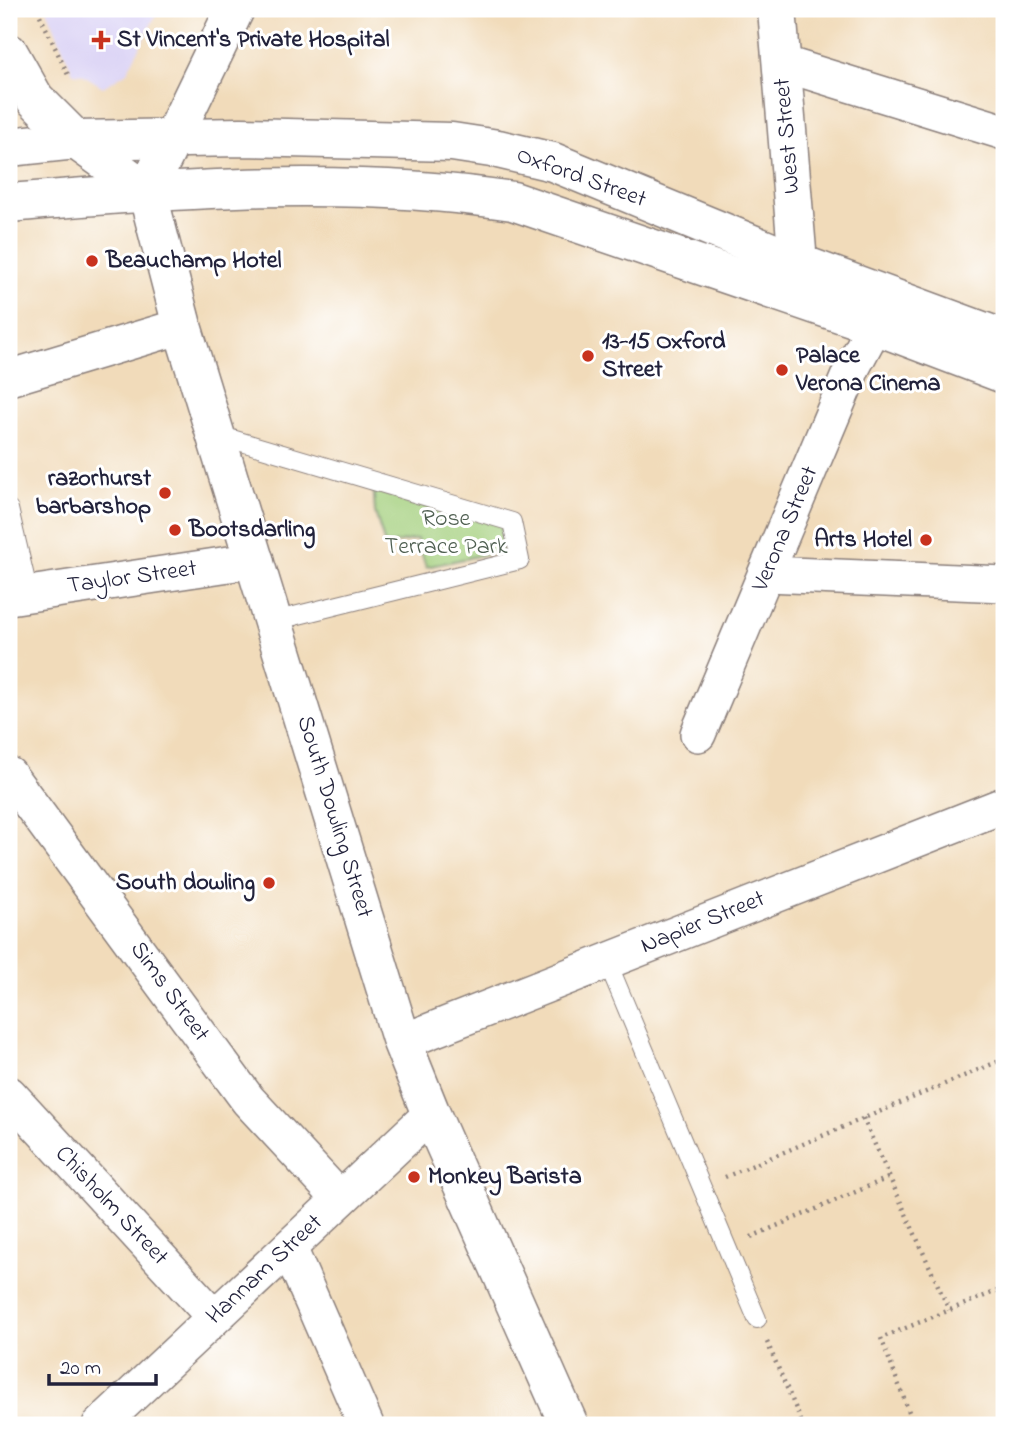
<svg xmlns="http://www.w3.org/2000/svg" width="1013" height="1434" viewBox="0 0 1013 1434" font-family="'Indie Flower',sans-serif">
<rect width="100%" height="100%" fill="#fff"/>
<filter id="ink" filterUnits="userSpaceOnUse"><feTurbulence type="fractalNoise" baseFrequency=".0143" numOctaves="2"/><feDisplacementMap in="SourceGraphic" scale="14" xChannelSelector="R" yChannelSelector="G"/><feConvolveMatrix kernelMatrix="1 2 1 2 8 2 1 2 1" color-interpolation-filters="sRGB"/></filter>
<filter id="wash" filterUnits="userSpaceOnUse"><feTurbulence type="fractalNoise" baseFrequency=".00686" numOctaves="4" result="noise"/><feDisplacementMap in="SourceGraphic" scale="28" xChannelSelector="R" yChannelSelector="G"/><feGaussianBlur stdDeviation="1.57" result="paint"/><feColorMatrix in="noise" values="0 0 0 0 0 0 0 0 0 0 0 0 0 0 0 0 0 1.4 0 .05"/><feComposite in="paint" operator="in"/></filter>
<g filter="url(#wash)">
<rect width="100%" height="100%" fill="#f1dbba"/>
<polygon fill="#ddd5f6" points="47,9 159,9 127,72 103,87 82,74 73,73"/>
<polygon fill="#a3cf7b" stroke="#62785b" stroke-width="2" points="373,480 500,518 505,550 426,567 417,539 385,545 375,512"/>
</g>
<g filter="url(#ink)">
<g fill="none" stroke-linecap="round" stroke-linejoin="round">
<g stroke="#8a7e7a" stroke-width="20">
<g id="service">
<polyline points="215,434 512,522 520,560 274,621"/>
<polyline points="9,509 29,594"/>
<polyline points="607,961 757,1319"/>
</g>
</g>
<g stroke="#8a7e7a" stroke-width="38">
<g id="minor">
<polyline points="782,70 794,67 1004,132"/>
<polyline points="9,378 182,326"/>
<polyline points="767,574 1004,584"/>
<polyline points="9,597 256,560"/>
<polyline points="698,734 853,366 875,325"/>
<polyline points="9,775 248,1100 340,1199"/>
<polyline points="402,1042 1004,805"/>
<polyline points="9,1094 214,1317"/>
<polyline points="289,1248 366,1425"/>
<polyline points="100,1425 431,1114"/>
</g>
</g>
<g stroke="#8a7e7a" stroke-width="41">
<polyline id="tertiary" points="9,53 35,99 76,140 147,191"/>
</g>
<g stroke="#8a7e7a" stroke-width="41">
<g id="secondary">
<polyline points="777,9 798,263"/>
<polyline points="147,191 235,9"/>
</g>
</g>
<g stroke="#8a7e7a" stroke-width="41">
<g id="primary">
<polyline points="9,147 76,140 241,137 452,142 498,149 553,162 798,263 1004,339"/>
<polyline points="147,191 182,326 402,1042 431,1114 569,1425"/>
<path d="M9 203C174 189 348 176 513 201L875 325 1004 374"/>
</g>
</g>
<g stroke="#8a7e7a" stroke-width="4.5" stroke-dasharray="2 5" stroke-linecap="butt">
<polyline points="37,9 69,77"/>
<polyline points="863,1118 949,1310"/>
<polyline points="725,1177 1004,1059"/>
<polyline points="751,1237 888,1178"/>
<polyline points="767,1342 803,1425"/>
<polyline points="914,1425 881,1338 1004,1288"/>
</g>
<use href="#service" stroke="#fff" stroke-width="18"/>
<use href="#minor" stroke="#fff" stroke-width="35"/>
<use href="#tertiary" stroke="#fff" stroke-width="38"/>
<use href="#secondary" stroke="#fff" stroke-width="38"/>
<use href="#primary" stroke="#fff" stroke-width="38"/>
</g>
</g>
<g fill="#c8321e" stroke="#fff" stroke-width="2.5">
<path d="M97.5 29.5h7v7h7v7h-7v7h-7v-7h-7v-7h7z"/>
<circle cx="92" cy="261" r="7"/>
<circle cx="588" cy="356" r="7"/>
<circle cx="782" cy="370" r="7"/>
<circle cx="165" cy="493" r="7"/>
<circle cx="175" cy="530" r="7"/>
<circle cx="926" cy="540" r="7"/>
<circle cx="269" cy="883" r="7"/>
<circle cx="414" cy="1177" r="7"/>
</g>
<g text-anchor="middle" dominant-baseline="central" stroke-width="6" stroke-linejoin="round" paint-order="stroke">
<g font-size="24" font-weight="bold" fill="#22223b" stroke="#fff" text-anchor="start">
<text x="117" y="40">St Vincent's Private Hospital</text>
<text x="106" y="261">Beauchamp Hotel</text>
<text x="602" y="342">13-15 Oxford<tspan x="602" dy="28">Street</tspan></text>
<text x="796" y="356">Palace<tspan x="796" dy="28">Verona Cinema</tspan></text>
<text x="151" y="479" text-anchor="end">razorhurst<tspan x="151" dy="28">barbarshop</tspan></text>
<text x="189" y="530">Bootsdarling</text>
<text x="912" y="540" text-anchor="end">Arts Hotel</text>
<text x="255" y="883" text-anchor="end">South dowling</text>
<text x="428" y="1177">Monkey Barista</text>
</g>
<g font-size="24" fill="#22223b" stroke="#fff">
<text transform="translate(788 136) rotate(-95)">West Street</text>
<text transform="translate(581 178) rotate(20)">Oxford Street</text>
<text transform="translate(786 529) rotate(-67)">Verona Street</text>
<text transform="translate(132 578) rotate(-8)">Taylor Street</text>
<text transform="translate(334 817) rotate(73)">South Dowling Street</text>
<text transform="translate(703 923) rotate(-22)">Napier Street</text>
<text transform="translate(169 992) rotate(54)">Sims Street</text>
<text transform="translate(111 1206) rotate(47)">Chisholm Street</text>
<text transform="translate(265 1270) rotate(-43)">Hannam Street</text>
</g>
<g font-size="24" fill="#4f5f51" stroke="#fff">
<text x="446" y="519">Rose<tspan x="446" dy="28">Terrace Park</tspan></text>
</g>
</g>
<rect width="1013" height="1434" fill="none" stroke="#fff" stroke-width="35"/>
<path d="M49 1374v10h107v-10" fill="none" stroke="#22223b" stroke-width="3.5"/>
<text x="60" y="1374" font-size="21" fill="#22223b" stroke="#ffffff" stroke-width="5" paint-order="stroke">20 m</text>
</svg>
